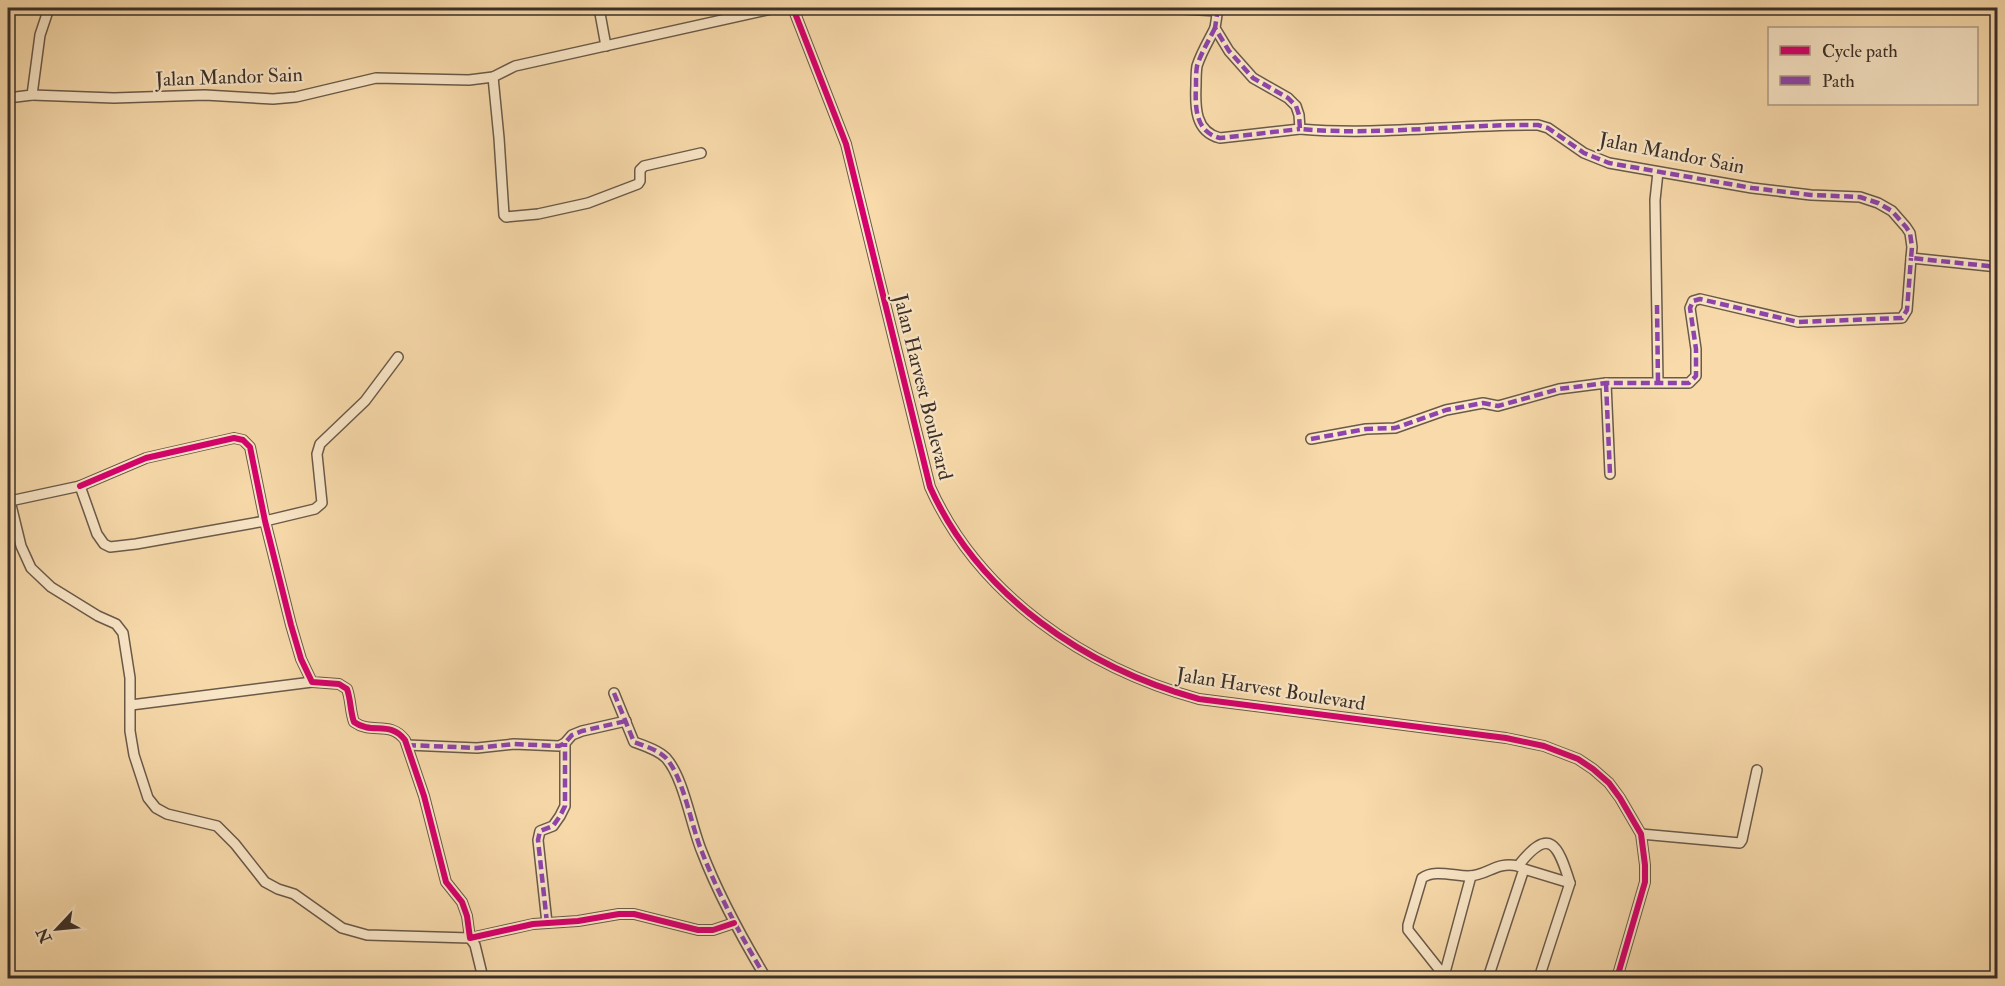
<svg xmlns="http://www.w3.org/2000/svg" width="2005" height="986" viewBox="0 0 2005 986" font-family="'IM FELL Double Pica',serif">
<rect width="100%" height="100%" fill="#f8daab"/>
<filter id="stains"><feTurbulence type="fractalNoise" baseFrequency=".00333" numOctaves="4"/><feColorMatrix values="0 0 0 0 .2 0 0 0 0 .09 0 0 0 0 .02 0 0 0 .5 -.17"/></filter>
<radialGradient id="worn" r=".72"><stop offset=".6" stop-color="#630" stop-opacity="0"/><stop offset="1" stop-color="#630" stop-opacity=".3"/></radialGradient>
<g fill="none" stroke-linecap="round" stroke-linejoin="round">
<g stroke="#6a5a49" stroke-width="12">
<g id="minor">
<polyline points="599,8 606,46"/>
<path d="M793 8 846 144 930 487C979 596 1086 668 1199 699L1506 738 1544 746 1578 759 1593 769 1609 783 1620 798 1641 834 1645 865V882L1617 978"/>
<polyline points="1165,8 1217,11"/>
<path d="M1218 8 1215 28 1229 51 1253 78 1288 98 1296 106 1299 115 1300 129C1379 136 1459 124 1538 125L1548 128 1584 153 1609 163 1752 188 1811 195 1860 197 1878 203 1892 211 1906 227 1910 233 1912 247 1911 258 1998 267"/>
<path d="M1215 28C1209 40 1201 53 1197 66 1196 72 1196 79 1196 85 1195 107 1195 132 1220 138L1300 129"/>
<polyline points="493,77 499,138 504,215 506,217 538,214 588,203 638,184 640,181 640,170 644,166 701,153"/>
<polyline points="32,95 114,98 205,95 273,99 296,97 376,78 469,80 493,77 515,66 776,8"/>
<polyline points="8,98 32,95 40,35 49,8"/>
<polyline points="1658,382 1655,200 1658,172"/>
<polyline points="1606,383 1610,474"/>
<polyline points="1311,439 1366,429 1395,428 1446,410 1483,403 1498,406 1559,389 1606,383 1689,383 1696,376 1696,349 1690,308 1693,301 1700,299 1798,322 1902,318 1907,310 1911,258"/>
<path d="M80 486 146 458 234 438 243 440 250 447 265 521 291 625 301 659 312 682 339 684 347 689C351 700 350 711 354 722 372 735 390 720 405 740L424 796 446 882 462 902 467 916 470 938 533 924 578 921 619 914H634L698 930H713L734 923"/>
<polyline points="10,501 80,486 97,534 104,544 110,547 136,544 265,521 315,509 322,503 317,454 320,444 365,401 398,357"/>
<polyline points="8,502 10,501 21,546 31,568 51,587 98,616 116,624 123,633 130,678 130,731 134,755 148,798 156,808 167,814 217,826 235,844 265,882 278,889 294,894 342,928 367,935 470,938 475,945 483,978"/>
<path d="M614 693 634 742C645 746 658 750 666 758 684 778 691 826 702 852 719 896 742 938 766 978"/>
<polyline points="131,705 312,682"/>
<polyline points="407,745 477,748 514,744 559,746 565,743 572,735 582,731 626,721"/>
<polyline points="1641,834 1740,843 1742,840 1757,770"/>
<polyline points="1524,869 1570,883"/>
<polyline points="547,923 538,840 540,831 553,826 560,816 565,806 565,743"/>
<polyline points="1444,976 1471,876"/>
<path d="M1446 978 1408 930V925L1422 878C1434 869 1454 876 1468 876 1488 876 1495 861 1518 866 1550 825 1558 845 1570 883L1539 978"/>
<polyline points="1488,978 1524,869 1518,866"/>
</g>
</g>
<use href="#minor" stroke="#fae7c8" stroke-width="9"/>
<g stroke="#8e44ad" stroke-width="4.5" stroke-dasharray="9 4.5" stroke-linecap="butt">
<polyline points="1165,8 1217,11"/>
<path d="M1218 8 1215 28 1229 51 1253 78 1288 98 1296 106 1299 115 1300 129C1379 136 1459 124 1538 125L1548 128 1584 153 1609 163 1752 188 1811 195 1860 197 1878 203 1892 211 1906 227 1910 233 1912 247 1911 258 1998 267"/>
<path d="M1215 28C1209 40 1201 53 1197 66 1196 72 1196 79 1196 85 1195 107 1195 132 1220 138L1300 129"/>
<polyline points="1657,305 1658,382"/>
<polyline points="1606,383 1610,474"/>
<polyline points="1311,439 1366,429 1395,428 1446,410 1483,403 1498,406 1559,389 1606,383 1689,383 1696,376 1696,349 1690,308 1693,301 1700,299 1798,322 1902,318 1907,310 1911,258"/>
<path d="M614 693 634 742C645 746 658 750 666 758 684 778 691 826 702 852 719 896 742 938 766 978"/>
<polyline points="407,745 477,748 514,744 559,746 565,743 572,735 582,731 626,721"/>
<polyline points="547,923 538,840 540,831 553,826 560,816 565,806 565,743"/>
</g>
<g stroke="#fae7c8" stroke-width="10">
<g id="cycleway">
<path d="M793 8 846 144 930 487C979 596 1086 668 1199 699L1506 738 1544 746 1578 759 1593 769 1609 783 1620 798 1641 834 1645 865V882L1617 978"/>
<path d="M80 486 146 458 234 438 243 440 250 447 265 521 291 625 301 659 312 682 339 684 347 689C351 700 350 711 354 722 372 735 390 720 405 740L424 796 446 882 462 902 467 916 470 938 533 924 578 921 619 914H634L698 930H713L734 923"/>
</g>
</g>
<use href="#cycleway" stroke="#d6006c" stroke-width="6"/>
</g>
<g text-anchor="middle" dominant-baseline="central" stroke-width="4.5" stroke-linejoin="round" paint-order="stroke">
<g font-size="20" fill="#3a2f28" stroke="#fae7c8">
<text transform="translate(229 77) rotate(-2)">Jalan Mandor Sain</text>
<text transform="translate(1672 153) rotate(11)">Jalan Mandor Sain</text>
<text transform="translate(923 387) rotate(76)">Jalan Harvest Boulevard</text>
<text transform="translate(1271 689) rotate(9)">Jalan Harvest Boulevard</text>
</g>
</g>
<rect width="2005" height="986" fill="none" stroke="#f8daab" stroke-width="30"/>
<rect x="9" y="9" width="1987" height="968" fill="none" stroke="#3a2f28" stroke-width="3"/>
<rect x="15" y="15" width="1975" height="956" fill="none" stroke="#3a2f28" stroke-width="1.5"/>
<rect x="1768" y="27" width="210" height="78" fill="#fae7c8" stroke="#ad9d88" stroke-width="1.5"/>
<rect x="1780" y="46" width="30" height="9" fill="#d6006c" stroke="#ad9d88" stroke-width="1.5"/>
<text x="1822" y="57" font-size="18" fill="#3a2f28">Cycle path</text>
<rect x="1780" y="76" width="30" height="9" fill="#8e44ad" stroke="#ad9d88" stroke-width="1.5"/>
<text x="1822" y="87" font-size="18" fill="#3a2f28">Path</text>
<g transform="translate(57 929) rotate(244)" stroke="#fae7c8" stroke-width="4.5" paint-order="stroke">
<path d="M0-4.5L10 22L0 15L-10 22Z" fill="#3a2f28"/>
<text y="-9" font-size="16" font-weight="bold" text-anchor="middle" fill="#3a2f28">N</text>
</g>
<rect width="100%" height="100%" filter="url(#stains)"/>
<rect width="100%" height="100%" fill="url(#worn)"/>
</svg>
